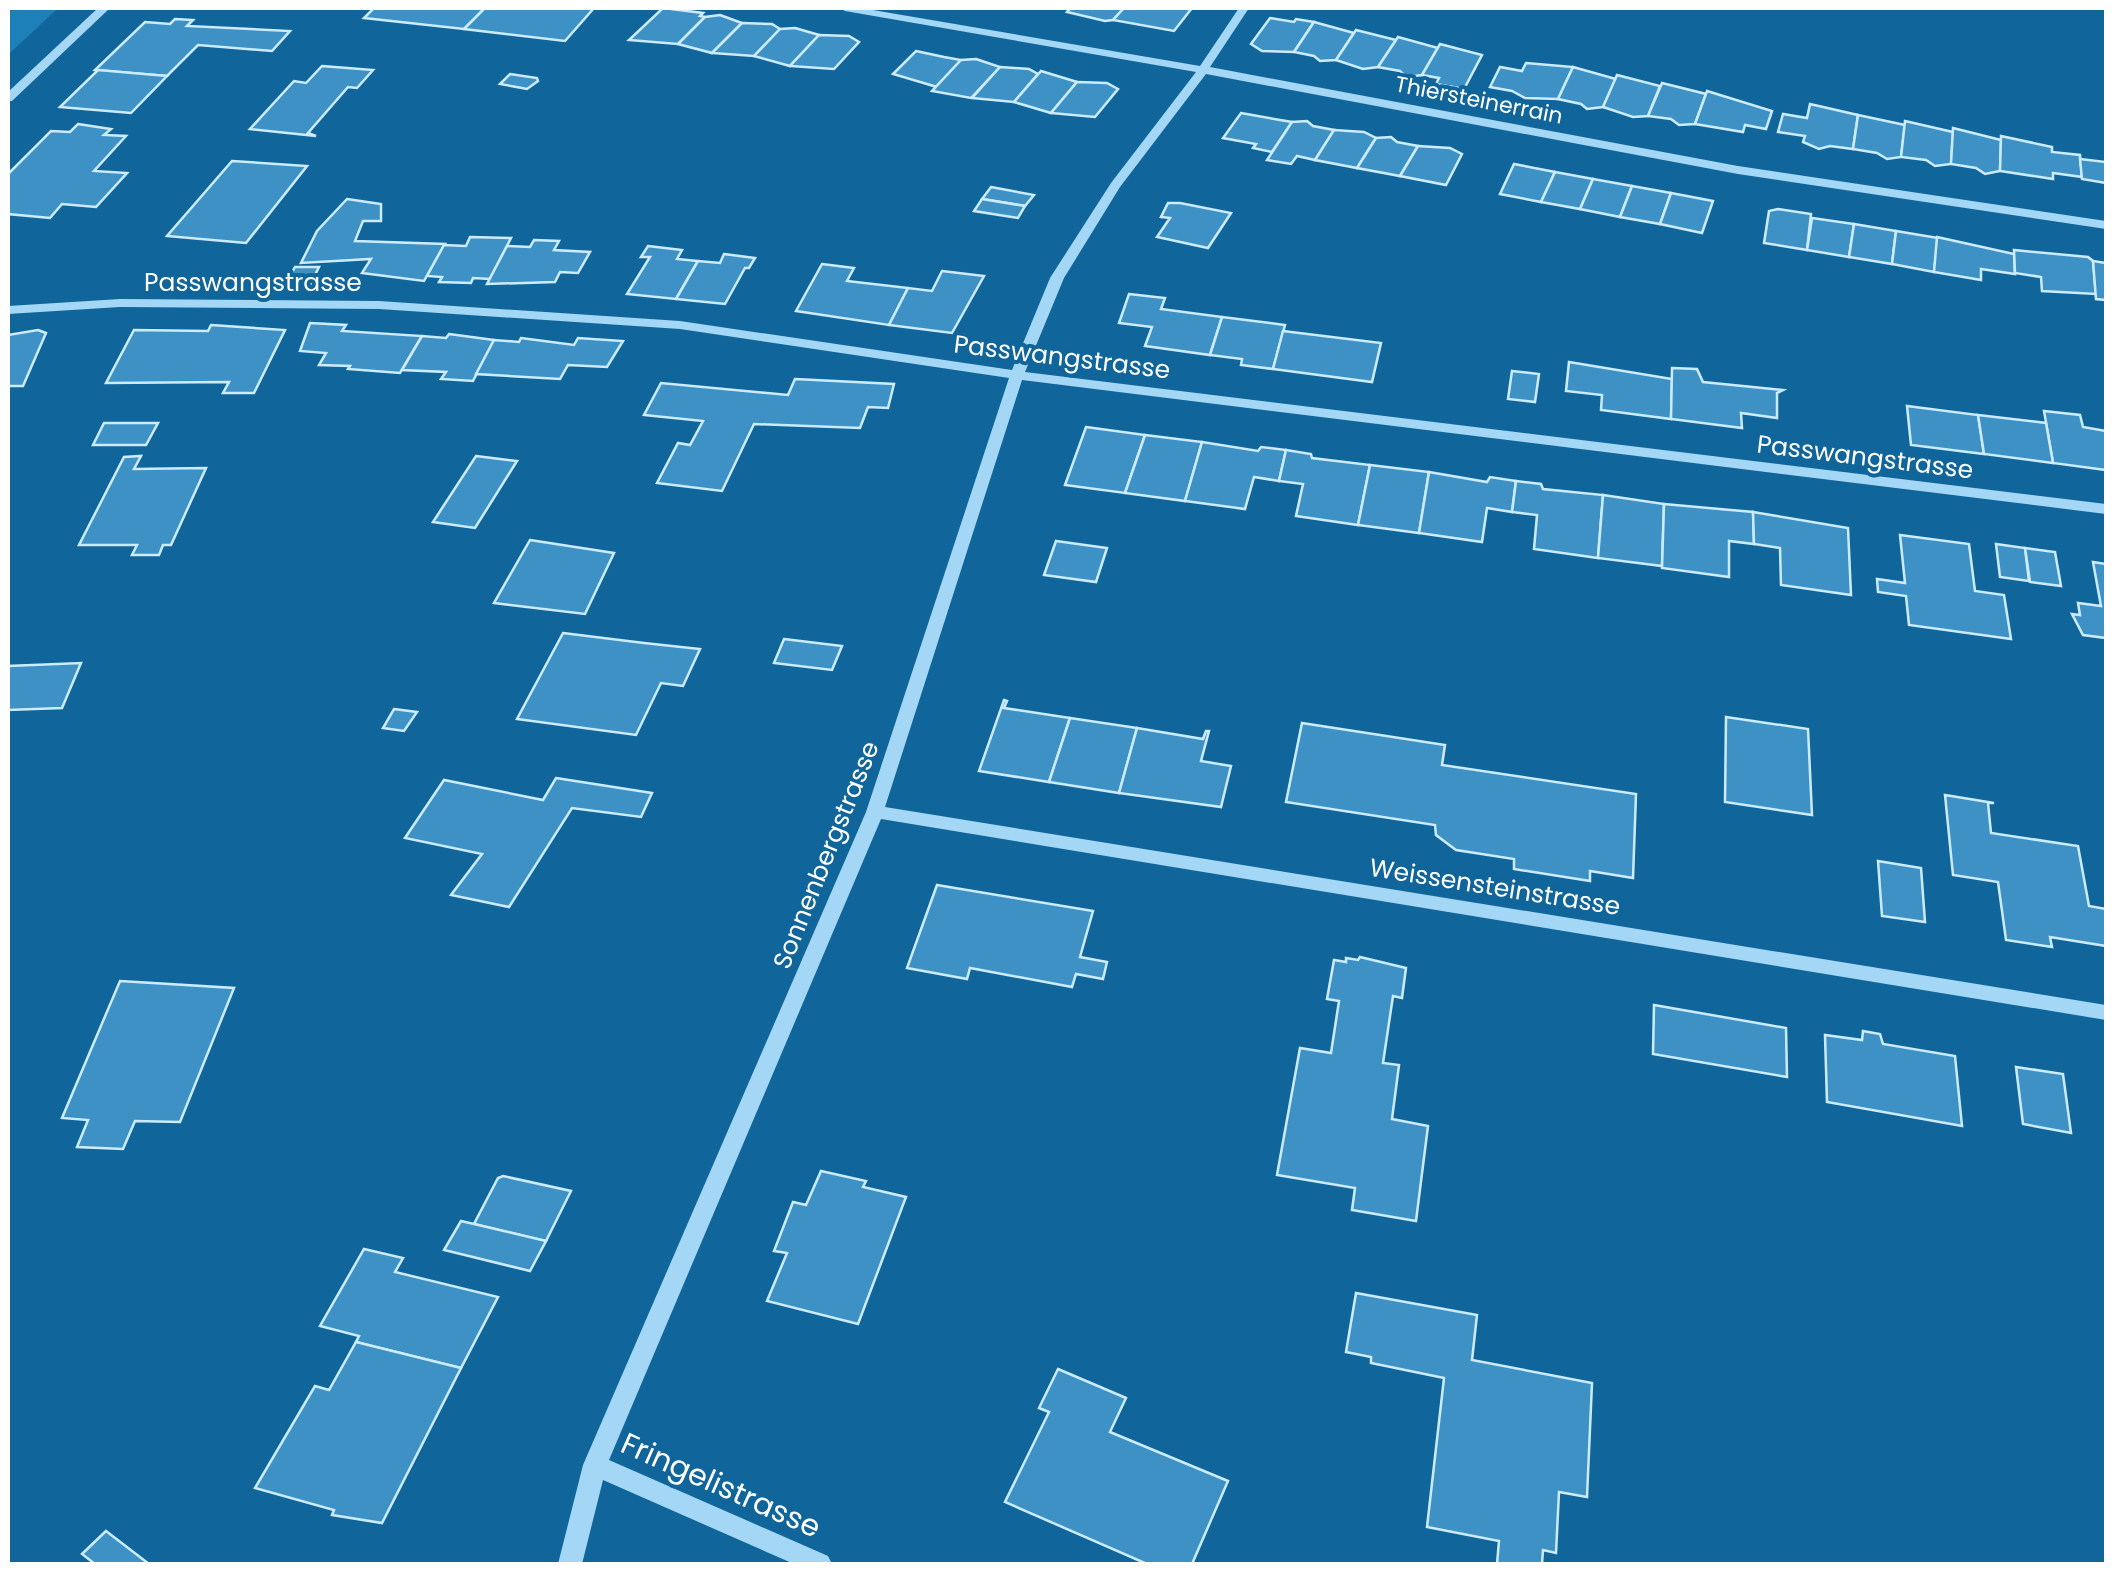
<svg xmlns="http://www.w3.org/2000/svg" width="2114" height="1572" viewBox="0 0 2114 1572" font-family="Poppins,sans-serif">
<rect width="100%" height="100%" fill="#10659b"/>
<polygon fill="#1e80b9" points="8,8 58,8 8,55"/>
<g fill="#3d91c5" stroke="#ccecfe" stroke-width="2.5">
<polygon points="374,8 485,8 464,29 364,18"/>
<polygon points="485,8 594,8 565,41 464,29"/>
<polygon points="663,8 703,13 700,16 705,17 678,44 629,40"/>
<polygon points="1070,8 1124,8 1113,20 1105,21 1067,12"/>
<polygon points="1124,8 1192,8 1174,31 1113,20"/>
<polygon points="720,15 742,23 712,53 678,44 705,17"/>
<polygon points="1270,18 1294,22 1296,19 1314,22 1294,52 1262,51 1251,44"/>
<polygon points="175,19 193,20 187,26 290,31 272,51 198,45 167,76 95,70 145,22 170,24"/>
<polygon points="1314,22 1354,33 1336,60 1320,61 1314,56 1294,52"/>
<polygon points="742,23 772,24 780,29 754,56 712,53"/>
<polygon points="795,28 819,35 790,66 754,56 780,29"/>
<polygon points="1356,30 1396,40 1378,67 1363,69 1336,60"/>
<polygon points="819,35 849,36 859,42 834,69 790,66"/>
<polygon points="1398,37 1438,48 1422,75 1406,77 1400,71 1378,67"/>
<polygon points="1440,44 1482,55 1464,89 1436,84 1439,78 1422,75"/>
<polygon points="916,51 944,57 961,60 937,87 893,74"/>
<polygon points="976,59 1000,67 971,98 932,91 961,60"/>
<polygon points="1526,63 1573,67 1558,99 1525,98 1512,91 1490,87 1500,67 1522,71"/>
<polygon points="322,66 373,70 357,88 348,87 308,133 316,136 250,129 294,81 306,83"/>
<polygon points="1000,67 1029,69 1038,74 1014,102 972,98"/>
<polygon points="1573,67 1616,79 1603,107 1587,109 1581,104 1558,99"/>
<polygon points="98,70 167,76 131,113 60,107"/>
<polygon points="1041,71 1077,82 1051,113 1014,102"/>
<polygon points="510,74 537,78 538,81 527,89 500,84"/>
<polygon points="1617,75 1660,86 1648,116 1633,117 1603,107"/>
<polygon points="1077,82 1107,83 1118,89 1095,117 1051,113"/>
<polygon points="1662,83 1706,94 1695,124 1679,125 1671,119 1648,116"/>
<polygon points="1707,91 1772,111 1766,129 1745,125 1743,132 1695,124"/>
<polygon points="1810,104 1858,115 1853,149 1830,146 1819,149 1803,142 1805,136 1778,132 1783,114 1807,118"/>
<polygon points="1241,113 1280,120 1292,122 1272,152 1253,148 1256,144 1223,138"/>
<polygon points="1858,115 1905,125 1901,157 1887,159 1877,153 1853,149"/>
<polygon points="1307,121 1313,126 1334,130 1315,160 1297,156 1291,164 1267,160 1292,122"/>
<polygon points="1905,121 1953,132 1951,164 1935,166 1926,160 1901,157"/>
<polygon points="78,124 111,129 104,135 126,136 94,171 127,173 96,207 62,204 50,218 8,214 8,174 51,131 70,132"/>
<polygon points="1953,128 2001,140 2000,171 1985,174 1976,168 1951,164"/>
<polygon points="1334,130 1364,132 1376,138 1357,168 1315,160"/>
<polygon points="2001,136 2052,147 2052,152 2080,155 2082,177 2053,173 2053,179 2000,171"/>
<polygon points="1391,137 1397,142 1418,146 1400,176 1357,168 1376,138"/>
<polygon points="1418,146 1450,148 1462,154 1446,185 1400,176"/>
<polygon points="2080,159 2106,162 2106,183 2082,179"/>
<polygon points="232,161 307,166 246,243 167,236"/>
<polygon points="1514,164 1555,172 1541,202 1500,194"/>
<polygon points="1555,172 1593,179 1580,209 1541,202"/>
<polygon points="1593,179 1632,186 1620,217 1580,209"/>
<polygon points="1632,186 1671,193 1660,224 1620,217"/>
<polygon points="991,187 1034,195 1025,206 982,199"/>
<polygon points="1671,193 1713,201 1702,233 1660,224"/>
<polygon points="347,199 381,204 381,221 363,221 355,241 445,244 424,281 362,273 371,259 301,263 317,231"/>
<polygon points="982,199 1025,206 1018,218 974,211"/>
<polygon points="1168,203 1180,203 1231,213 1208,248 1157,237 1170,218 1161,217"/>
<polygon points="1778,209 1811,214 1807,250 1764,243 1769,211"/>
<polygon points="1812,218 1854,224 1849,257 1807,250"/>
<polygon points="1854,224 1896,231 1892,264 1849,257"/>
<polygon points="1896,231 1938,238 1934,272 1892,264"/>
<polygon points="470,237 511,238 490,279 473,278 471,283 439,282 442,277 427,276 444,245 466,246"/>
<polygon points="1937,237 2014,254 2015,274 1981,269 1981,280 1934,272"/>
<polygon points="534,240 559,241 554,250 590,252 578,273 560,272 555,282 487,284 507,246 530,247"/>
<polygon points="648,246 682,250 677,259 698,261 676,299 627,294 650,257 641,257"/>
<polygon points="2014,250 2088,257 2093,261 2096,294 2042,291 2041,277 2015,273"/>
<polygon points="724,254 755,258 749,268 745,268 725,304 676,299 698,261 720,263"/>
<polygon points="2093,261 2106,263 2106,300 2096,299"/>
<polygon points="822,264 854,268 847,281 908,288 889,325 796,311"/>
<polygon points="295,267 319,267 308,289 283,289"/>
<polygon points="942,271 984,276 952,333 889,325 908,288 932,291"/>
<polygon points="1129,294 1165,298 1161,309 1222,317 1210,355 1145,346 1152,327 1119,323"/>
<polygon points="1222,317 1285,325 1273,369 1241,365 1242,359 1210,355"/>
<polygon points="310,323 346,325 342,331 422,336 400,373 348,369 350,366 319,365 326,353 300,351"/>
<polygon points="211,325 285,330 254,393 223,393 229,382 106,383 134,330 208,331"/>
<polygon points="38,330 46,333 23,386 8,386 8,335"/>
<polygon points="1283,331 1381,343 1372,382 1273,369"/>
<polygon points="449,334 494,340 473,381 441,379 446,372 402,370 422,336 446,338"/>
<polygon points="521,338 574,345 578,338 623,341 607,367 568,365 560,379 476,374 494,340 519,342"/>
<polygon points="1569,362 1672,379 1671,419 1601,410 1602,395 1566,391"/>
<polygon points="1672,368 1697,369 1703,382 1783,390 1777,393 1777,418 1741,413 1742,428 1671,419"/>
<polygon points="1512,371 1539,374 1535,402 1508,399"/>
<polygon points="795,379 894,384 888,408 868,407 860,428 754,424 722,491 657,483 678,443 690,445 703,421 644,415 661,383 788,395"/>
<polygon points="1907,406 1978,415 1984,454 1911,445"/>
<polygon points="2044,411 2080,415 2083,427 2106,431 2106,470 2053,463"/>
<polygon points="1978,415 2046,423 2053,463 1984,454"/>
<polygon points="104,423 158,423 146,445 93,445"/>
<polygon points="1086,427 1145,435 1125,493 1065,485"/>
<polygon points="1145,435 1202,442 1185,501 1125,493"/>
<polygon points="1202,442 1258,451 1261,447 1286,450 1279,481 1254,477 1245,509 1185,501"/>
<polygon points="1286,450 1311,454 1312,458 1370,465 1358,525 1296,516 1303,484 1279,481"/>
<polygon points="141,456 134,469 206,468 171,545 163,545 159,555 132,555 137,545 79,545 124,457"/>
<polygon points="476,456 517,461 475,528 433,522"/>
<polygon points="1370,465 1429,472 1419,533 1358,525"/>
<polygon points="1429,472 1487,482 1490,477 1516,481 1512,512 1487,508 1482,542 1419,533"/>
<polygon points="1516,481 1541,484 1543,489 1603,495 1598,558 1534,549 1537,515 1512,512"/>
<polygon points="1603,495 1664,504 1662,566 1598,558"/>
<polygon points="1664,504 1753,512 1754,544 1729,541 1729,577 1662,568"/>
<polygon points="1753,512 1848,528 1851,595 1781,585 1780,548 1754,544"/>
<polygon points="1900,535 1969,544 1975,591 2004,595 2011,639 1909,625 1906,596 1878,592 1877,579 1905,583"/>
<polygon points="530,540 614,553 585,614 494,603"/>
<polygon points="1056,541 1107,548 1096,582 1044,575"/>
<polygon points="1996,544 2025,548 2029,581 2000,577"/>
<polygon points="2025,548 2055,552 2061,586 2030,582"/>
<polygon points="2093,562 2106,564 2106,638 2083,635 2072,614 2080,615 2078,603 2101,606"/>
<polygon points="563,633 644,643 700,649 683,686 661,683 636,735 517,719"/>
<polygon points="784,639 842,646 832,670 774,663"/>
<polygon points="81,663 62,708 8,710 8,666"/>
<polygon points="1004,700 1007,701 1004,708 1070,718 1049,782 979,771"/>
<polygon points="394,709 417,712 404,731 383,728"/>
<polygon points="1726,717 1808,729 1812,815 1725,802"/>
<polygon points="1070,718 1137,728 1119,793 1049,782"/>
<polygon points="1302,723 1445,745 1442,765 1636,794 1633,878 1590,871 1590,881 1514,869 1514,859 1456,850 1436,835 1435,825 1286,802"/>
<polygon points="1137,728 1203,739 1206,731 1209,731 1201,761 1231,766 1221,807 1119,793"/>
<polygon points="556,778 652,793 641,817 572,808 509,907 451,895 482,854 405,838 444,780 543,800"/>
<polygon points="1945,795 1994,803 1988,803 1991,833 2078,846 2089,906 2106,909 2106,946 2050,937 2052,947 2006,940 1998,882 1953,875"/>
<polygon points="1878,861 1921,868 1925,922 1882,916"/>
<polygon points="937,885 1093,911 1080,957 1107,962 1103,979 1076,974 1072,987 970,968 967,979 907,968"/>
<polygon points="1360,957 1406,968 1402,998 1393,996 1383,1063 1399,1065 1392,1119 1428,1126 1416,1221 1352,1210 1355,1188 1277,1175 1300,1048 1331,1053 1339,1001 1327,999 1334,960 1346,962 1346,958 1358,960"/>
<polygon points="120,981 234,988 180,1122 135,1121 123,1149 77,1147 88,1120 62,1118"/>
<polygon points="1654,1005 1786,1028 1787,1077 1653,1054"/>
<polygon points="1863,1031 1880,1034 1883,1044 1955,1056 1962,1126 1827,1102 1825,1035 1862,1040"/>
<polygon points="2016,1067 2063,1074 2071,1133 2023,1124"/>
<polygon points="821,1171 866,1181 863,1187 906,1197 858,1324 767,1301 787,1253 774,1251 793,1202 806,1205"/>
<polygon points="503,1176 571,1191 546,1241 474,1224 498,1178"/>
<polygon points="461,1221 474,1224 546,1241 530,1271 444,1250"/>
<polygon points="364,1249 403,1258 395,1272 498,1297 461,1368 356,1342 359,1336 320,1326"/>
<polygon points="1356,1293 1477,1315 1472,1360 1592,1383 1587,1497 1559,1492 1556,1553 1543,1550 1542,1564 1497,1564 1499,1541 1427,1527 1444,1378 1371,1363 1371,1357 1346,1352"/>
<polygon points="356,1342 461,1368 382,1523 332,1515 334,1510 255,1488 315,1386 329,1390"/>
<polygon points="1058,1369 1126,1398 1110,1432 1228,1481 1192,1564 1147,1564 1005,1502 1049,1412 1039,1408"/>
<polygon points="106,1531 149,1564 95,1564 82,1554"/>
</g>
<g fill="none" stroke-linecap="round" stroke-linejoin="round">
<g fill="#a3d7f5" fill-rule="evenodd">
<polygon points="98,8 110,8 12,101 8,101 8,92"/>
<polygon points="839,8 861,8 1200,66 1239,8 1249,8 1210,67 1738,166 2106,221 2106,229 1738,174 1206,74 1120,187 1064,278 1025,372 2106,504 2106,514 1022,380 885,807 2106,1005 2106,1020 881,819 609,1460 828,1556 832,1564 794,1564 603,1480 582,1564 558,1564 583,1465 866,812 1009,378 680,329 379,309 120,307 8,314 8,306 120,299 379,301 680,321 1012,370 1050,278 1111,183 1196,72 845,11"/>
</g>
</g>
<g text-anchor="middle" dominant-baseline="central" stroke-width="8" stroke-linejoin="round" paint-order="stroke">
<g font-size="22" fill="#fff" stroke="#10659b">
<text transform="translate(1479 100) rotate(11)">Thiersteinerrain</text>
</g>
<g font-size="25" fill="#fff" stroke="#10659b">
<text x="253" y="282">Passwangstrasse</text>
<text transform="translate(1062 357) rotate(7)">Passwangstrasse</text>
<text transform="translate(1865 457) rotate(7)">Passwangstrasse</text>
<text transform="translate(826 855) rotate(-68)">Sonnenbergstrasse</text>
<text transform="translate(1495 887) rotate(9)">Weissensteinstrasse</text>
</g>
<g font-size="30" fill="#fff" stroke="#10659b">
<text transform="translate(721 1485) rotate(24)">Fringelistrasse</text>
</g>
</g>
<rect width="2114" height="1572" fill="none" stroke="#ffffff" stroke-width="20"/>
</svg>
